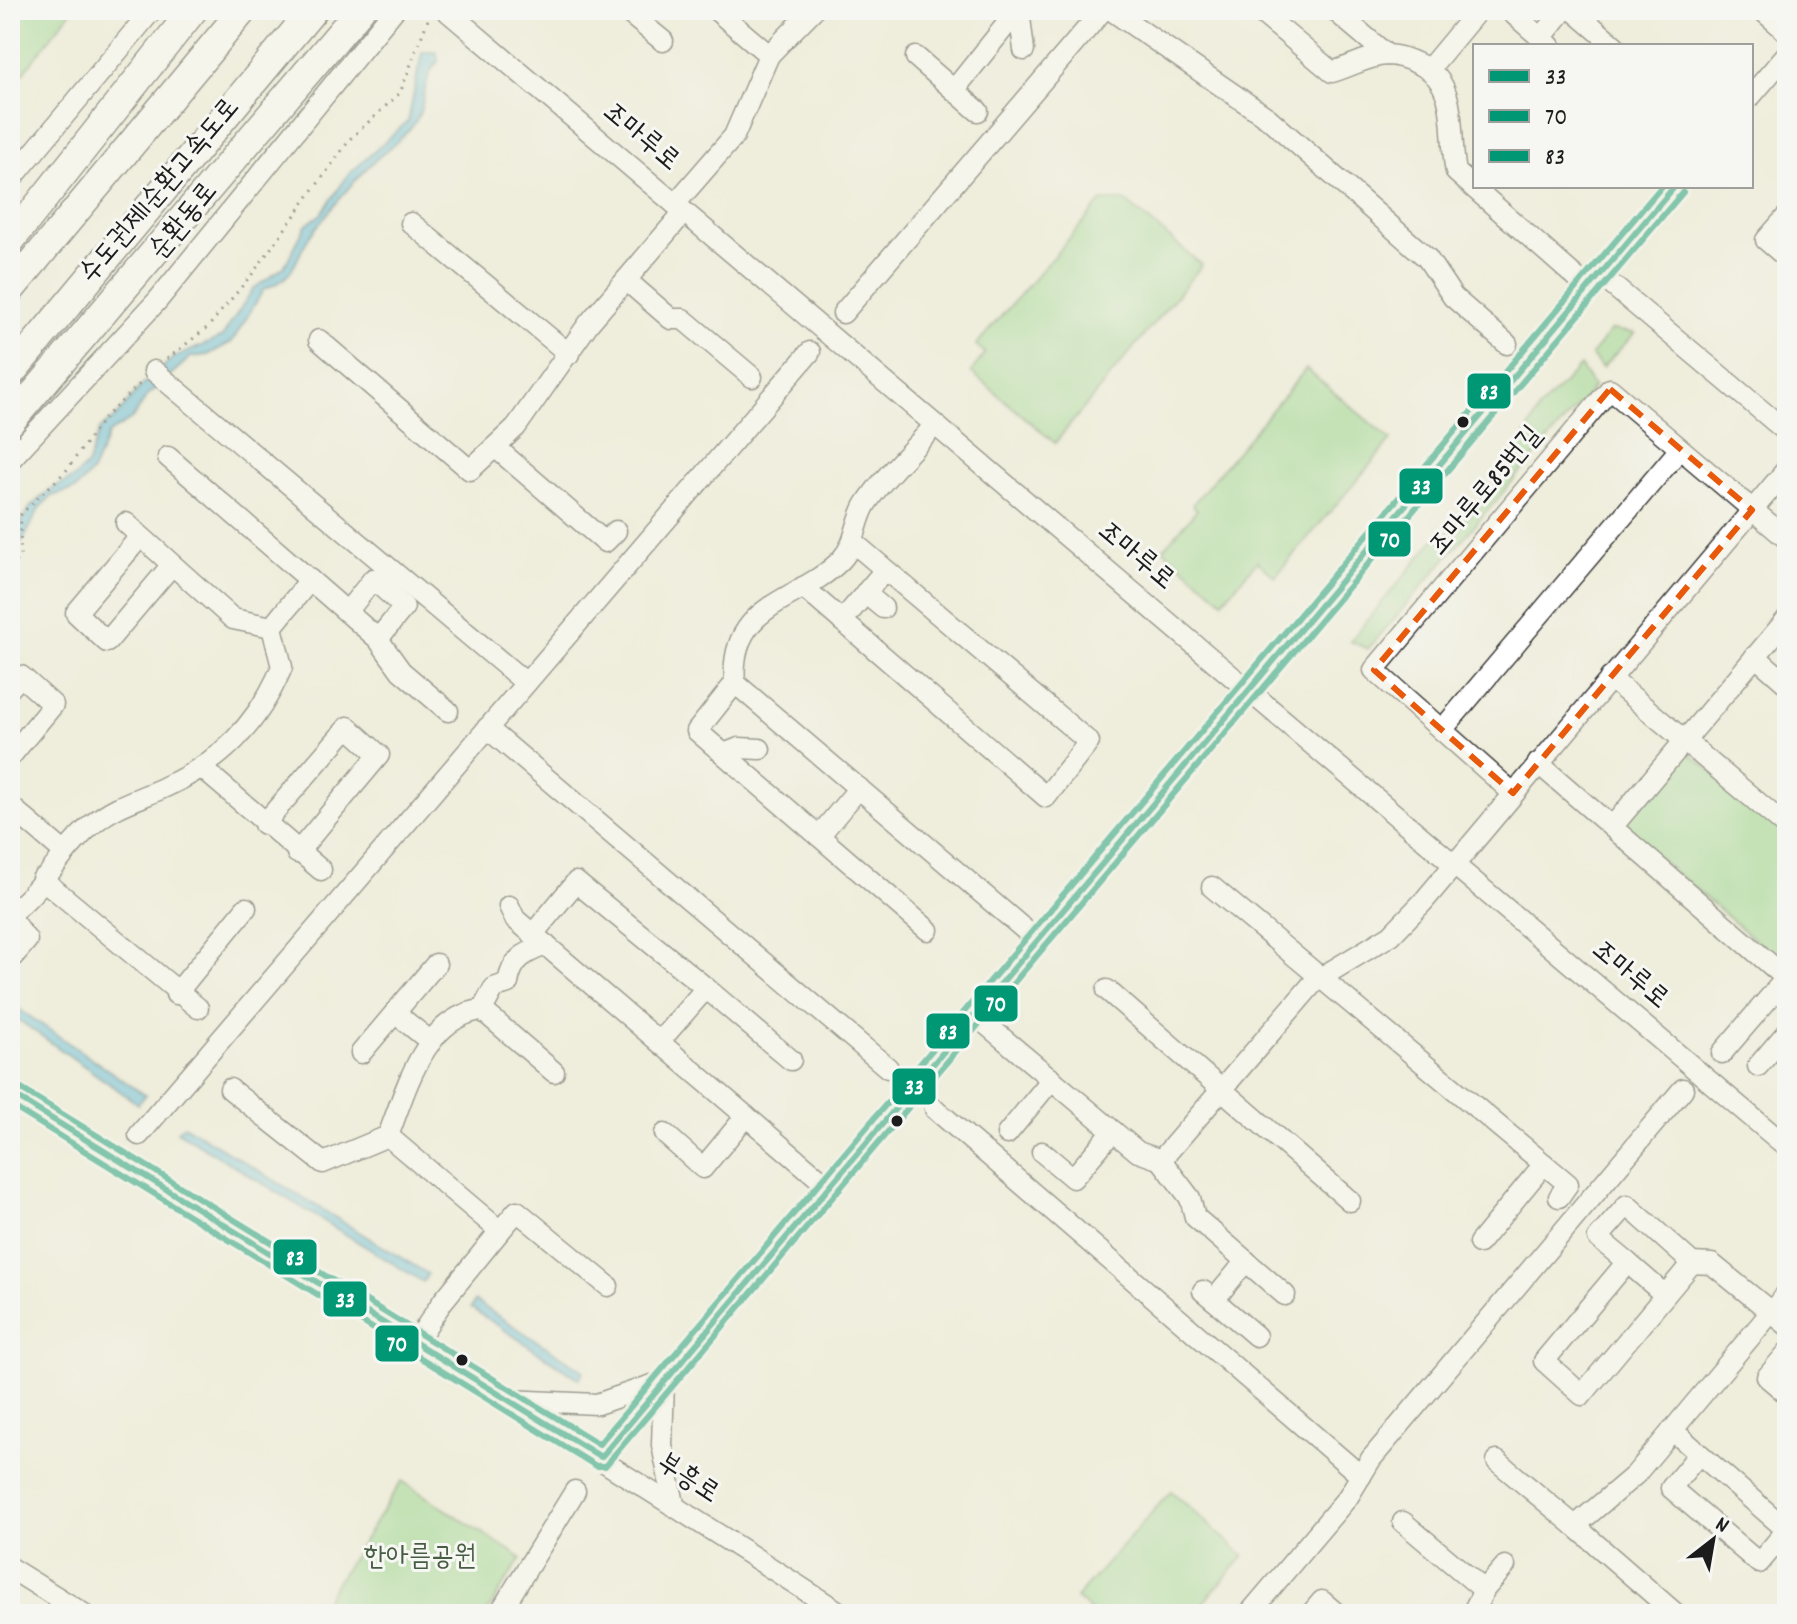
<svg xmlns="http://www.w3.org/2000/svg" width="1797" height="1624" viewBox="0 0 1797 1624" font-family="Dekko,'Poor Story',sans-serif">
<rect width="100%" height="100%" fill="#f6f6f2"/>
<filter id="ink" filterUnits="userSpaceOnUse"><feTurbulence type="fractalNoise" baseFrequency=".0125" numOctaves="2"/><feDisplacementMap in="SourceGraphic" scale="16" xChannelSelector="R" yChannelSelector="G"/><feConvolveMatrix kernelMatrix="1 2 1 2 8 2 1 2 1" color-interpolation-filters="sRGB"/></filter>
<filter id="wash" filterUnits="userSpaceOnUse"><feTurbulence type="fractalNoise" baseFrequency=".006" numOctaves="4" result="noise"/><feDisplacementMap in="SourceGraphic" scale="32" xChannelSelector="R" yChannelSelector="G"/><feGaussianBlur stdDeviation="1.8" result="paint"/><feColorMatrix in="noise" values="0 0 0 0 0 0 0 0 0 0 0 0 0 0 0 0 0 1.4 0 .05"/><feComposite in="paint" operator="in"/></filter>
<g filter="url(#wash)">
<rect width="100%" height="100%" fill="#efeddb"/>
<g fill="#93d58c" stroke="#587854" stroke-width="2">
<polygon points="10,10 72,10 10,90"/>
<polygon points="1102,201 1125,201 1202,265 1055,443 971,372 985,353 976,345"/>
<polygon points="1611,330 1635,333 1602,368 1591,355"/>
<polygon points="1580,366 1594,387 1368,649 1350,641 1433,541 1460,525 1512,463 1539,409"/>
<polygon points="1306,369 1391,440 1275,577 1257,561 1223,601 1163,549 1197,510 1192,505"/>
<polygon points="1684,748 1787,835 1786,966 1619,825"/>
<polygon points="402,1481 521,1558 486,1614 316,1614"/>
<polygon points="1171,1491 1244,1556 1193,1614 1094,1614 1076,1598"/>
</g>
<g fill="#5ebbdc" stroke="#3d6c7c" stroke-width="2">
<path d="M422 52H437L438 62C420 80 428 105 414 124 401 141 384 151 369 166 349 186 330 210 313 232 292 258 301 276 264 289L232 342 208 355 191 357 148 395 132 419 109 433 92 472 76 489 52 496 40 507 23 541 10 551V541L31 506 51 489 74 478 87 465 100 429 115 418 142 385 173 358 222 337 253 289 284 267 306 225 321 214 349 174 408 121Z"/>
<polygon points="10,1003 145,1095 146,1095 138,1104 10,1014"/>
<polygon points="184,1125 428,1274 423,1282 177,1131"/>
<polygon points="475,1301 584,1371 579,1379 471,1308"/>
</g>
</g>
<g filter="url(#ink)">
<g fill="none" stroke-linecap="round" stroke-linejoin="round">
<g stroke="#3c3b39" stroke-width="23">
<g id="minor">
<polyline points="446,10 1787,1147"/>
<polyline points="632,10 629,13 663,41"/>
<polyline points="1019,10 1024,50"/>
<polyline points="1111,10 1268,118 1427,258 1453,297 1507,344"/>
<path d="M1258 10 1332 72C1350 67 1368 56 1386 55 1398 55 1411 60 1421 65 1461 85 1448 136 1456 172L1588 288"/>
<polyline points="1334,10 1387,55"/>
<polyline points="1509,10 1550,46"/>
<polyline points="1573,10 1615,46"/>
<polyline points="1762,10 1787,32"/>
<polyline points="1541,38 1564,10"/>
<polyline points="769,55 813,10"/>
<polyline points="916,57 978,111"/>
<polyline points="1429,69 1478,10"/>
<polyline points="954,90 1018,10"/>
<polyline points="1751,96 1787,54"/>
<polyline points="10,181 152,10"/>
<polyline points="675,204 734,136 769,55 716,10"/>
<polyline points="684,212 626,280 671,319 683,319 752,377"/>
<polyline points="1787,216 1766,240 1787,258"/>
<polyline points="411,223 569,354"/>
<polyline points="1599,274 1787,432"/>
<polyline points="843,313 1103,10"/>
<polyline points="319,340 470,470 516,427 589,323 626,280"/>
<polyline points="154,371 526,683"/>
<path d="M935 425C913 450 884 476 866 504 855 522 857 543 841 560 799 603 728 602 735 683L1038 941"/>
<polyline points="495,447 605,542 616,531"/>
<polyline points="10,460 158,300 394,10"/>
<polyline points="126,523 233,619 272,627"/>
<polyline points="139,538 76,613 107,642 171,566"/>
<polyline points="310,580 378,639 401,671 448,711"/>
<polyline points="803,587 1046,797 1089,742 854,543"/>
<polyline points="865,593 883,608"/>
<polyline points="347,612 373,579 404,607 378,639"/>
<polyline points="842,621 885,570"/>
<polyline points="1755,656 1787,684"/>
<polyline points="1610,678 1787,827"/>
<polyline points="735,683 697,731 928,930"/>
<polyline points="10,688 21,676 53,705 10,757"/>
<polyline points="487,728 888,1068"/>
<polyline points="1442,730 1680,449"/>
<polyline points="724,754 739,748 760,749"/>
<polyline points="1538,763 1787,979"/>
<polyline points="203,769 321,870"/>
<polyline points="1513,793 1374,670 1610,389 1787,539"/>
<polyline points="10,806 64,852"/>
<polyline points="264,824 348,727 379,755 297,853"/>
<polyline points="1612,827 1787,619"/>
<polyline points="819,836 859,788"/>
<polyline points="42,879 198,1008"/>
<polyline points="1212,887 1568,1184 1559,1197"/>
<polyline points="509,906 515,919 829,1187"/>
<path d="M10 913C43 890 62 849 94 823 115 805 140 799 165 787 221 762 258 724 282 667L272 627 310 580 168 457"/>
<polyline points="10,918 27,940 10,960"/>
<polyline points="533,934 576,882 706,988 659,1042"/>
<polyline points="706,988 791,1060"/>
<polyline points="1107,990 1350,1201"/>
<polyline points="176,994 246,908"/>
<polyline points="482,1010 554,1072"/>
<polyline points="395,1013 431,1042"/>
<polyline points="975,1015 1138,1152 1161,1160 1315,981 1391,935 1423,902 1787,469"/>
<polyline points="361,1053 436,964"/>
<polyline points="1722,1053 1787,977"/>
<polyline points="1758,1066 1787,1032"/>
<path d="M230 1089 323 1163 388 1136C406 1090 424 1017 482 1010L494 988 508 983C512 959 524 953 546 945"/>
<path d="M10 1093C288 1266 568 1436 842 1614"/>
<polyline points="935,1109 1361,1476"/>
<polyline points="665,1134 703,1168 746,1116"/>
<polyline points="1007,1134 1052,1079"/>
<polyline points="139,1135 810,352"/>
<polyline points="388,1136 500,1231 443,1301 414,1345"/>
<polyline points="1042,1152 1073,1178 1113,1131"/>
<polyline points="1161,1160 1190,1198 1195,1217 1285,1295"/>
<polyline points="500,1231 517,1211 608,1286"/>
<polyline points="1479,1243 1544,1164"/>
<polyline points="1627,1262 1665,1295"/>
<polyline points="1692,1263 1627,1205 1598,1238 1627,1262 1544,1361 1582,1395 1692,1263 1712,1264 1787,1325"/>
<polyline points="1203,1291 1214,1300 1246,1261"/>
<polyline points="1214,1300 1256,1336"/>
<polyline points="1787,1353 1767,1377 1787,1394"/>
<polyline points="664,1381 662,1445 674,1504"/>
<polyline points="508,1400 597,1404 664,1381"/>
<polyline points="1672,1430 1787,1530"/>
<polyline points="1699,1454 1671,1488 1759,1563 1787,1530"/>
<polyline points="601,1457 1675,186"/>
<polyline points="1497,1461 1575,1526 1635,1475 1787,1293"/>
<polyline points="1403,1522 1484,1590"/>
<polyline points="1575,1526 1676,1614"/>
<polyline points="10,1568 84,1614"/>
<polyline points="499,1614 575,1491"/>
<polyline points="1249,1614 1348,1497 1371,1459 1683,1089"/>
<polyline points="1311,1614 1322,1601 1337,1614"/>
<polyline points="1472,1614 1484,1590 1505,1566"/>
</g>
</g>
<g stroke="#3c3b39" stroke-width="31">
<g id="highway">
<polyline points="10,241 193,10"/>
<polyline points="10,290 243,10"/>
<polyline points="10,374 313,10"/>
<polyline points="10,422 360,10"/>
</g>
</g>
<g stroke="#3c3b39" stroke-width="3" stroke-dasharray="2 6" stroke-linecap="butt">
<polyline points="167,359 208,327 253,273 351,138 400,93 429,17"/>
<polyline points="10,568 20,556 21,514 66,471 103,419 141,383"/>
</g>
<use href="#minor" stroke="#fff" stroke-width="20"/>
<use href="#highway" stroke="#fff" stroke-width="28"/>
<g stroke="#f6f6f2" stroke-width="12">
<polyline id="bus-1" points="10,1093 601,1457 1675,186"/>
</g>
<g stroke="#f6f6f2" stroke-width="12">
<polyline id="bus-2" points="10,1105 596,1466 605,1466 1683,192"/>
</g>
<g stroke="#f6f6f2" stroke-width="12">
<polyline id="bus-3" points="15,1085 599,1444 1662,186"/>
</g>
<use href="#bus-1" stroke="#009775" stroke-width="6"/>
<use href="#bus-2" stroke="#009775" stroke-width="6"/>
<use href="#bus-3" stroke="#009775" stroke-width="6"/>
</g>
</g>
<path d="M0 0H1797V1624H0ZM1610 389 1752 510 1513 793 1374 670Z" fill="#efeddb" fill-opacity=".55" fill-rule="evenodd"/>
<path fill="none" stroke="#e8590c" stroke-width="6" stroke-dasharray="16 10" stroke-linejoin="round" d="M1610 389 1752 510 1513 793 1374 670Z"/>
<g fill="#1c1c1c" stroke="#f6f6f2" stroke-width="3">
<circle cx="1463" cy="422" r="7"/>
<circle cx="897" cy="1121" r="7"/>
<circle cx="462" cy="1360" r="7"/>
</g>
<g text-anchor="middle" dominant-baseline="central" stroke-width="6" stroke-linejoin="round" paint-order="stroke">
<g font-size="28" fill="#1c1c1c" stroke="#f6f6f2">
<text transform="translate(640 138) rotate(40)">조마루로</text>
<text transform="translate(161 192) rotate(-50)">수도권제1순환고속도로</text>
<text transform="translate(185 222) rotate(-51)">순환동로</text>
<text transform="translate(1487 492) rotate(-50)">조마루로85번길</text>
<text transform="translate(1135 557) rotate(40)">조마루로</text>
<text transform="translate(1629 976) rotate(40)">조마루로</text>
<text transform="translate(687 1480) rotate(33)">부흥로</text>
</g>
<g font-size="28" fill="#465d43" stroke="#f6f6f2">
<text x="420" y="1559">한아름공원</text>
</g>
</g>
<g stroke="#f6f6f2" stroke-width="3">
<rect x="1466" y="372" width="46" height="38" rx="8" fill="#009775"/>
<rect x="1398" y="467" width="46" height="38" rx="8" fill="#009775"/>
<rect x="1367" y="520" width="45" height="38" rx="8" fill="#009775"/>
<rect x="973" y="984" width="46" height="39" rx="8" fill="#009775"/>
<rect x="925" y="1012" width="46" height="38" rx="8" fill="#009775"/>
<rect x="891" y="1067" width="46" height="39" rx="8" fill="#009775"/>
<rect x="272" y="1238" width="46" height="38" rx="8" fill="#009775"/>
<rect x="322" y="1280" width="46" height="38" rx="8" fill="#009775"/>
<rect x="374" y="1324" width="46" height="39" rx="8" fill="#009775"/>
</g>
<g font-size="22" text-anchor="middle" font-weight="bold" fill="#fff">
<text x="1489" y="399">83</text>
<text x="1421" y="494">33</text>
<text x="1390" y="547">70</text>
<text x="996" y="1011">70</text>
<text x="948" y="1039">83</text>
<text x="914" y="1094">33</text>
<text x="295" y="1265">83</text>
<text x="345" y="1307">33</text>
<text x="397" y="1351">70</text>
</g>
<rect width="1797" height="1624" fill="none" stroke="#f6f6f2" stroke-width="40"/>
<rect x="1473" y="44" width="280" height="144" fill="#f6f6f2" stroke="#9f9f9c" stroke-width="2"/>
<rect x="1489" y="70" width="40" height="12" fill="#009775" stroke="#9f9f9c" stroke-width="2"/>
<text x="1545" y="84" font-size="24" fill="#1c1c1c">33</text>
<rect x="1489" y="110" width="40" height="12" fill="#009775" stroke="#9f9f9c" stroke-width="2"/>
<text x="1545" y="124" font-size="24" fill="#1c1c1c">70</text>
<rect x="1489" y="150" width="40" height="12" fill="#009775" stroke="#9f9f9c" stroke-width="2"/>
<text x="1545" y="164" font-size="24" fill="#1c1c1c">83</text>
<g transform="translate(1713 1540) rotate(31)" stroke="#f6f6f2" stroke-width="6" paint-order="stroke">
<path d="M0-6L14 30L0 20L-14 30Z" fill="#1c1c1c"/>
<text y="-12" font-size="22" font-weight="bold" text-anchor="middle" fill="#1c1c1c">N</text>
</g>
</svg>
